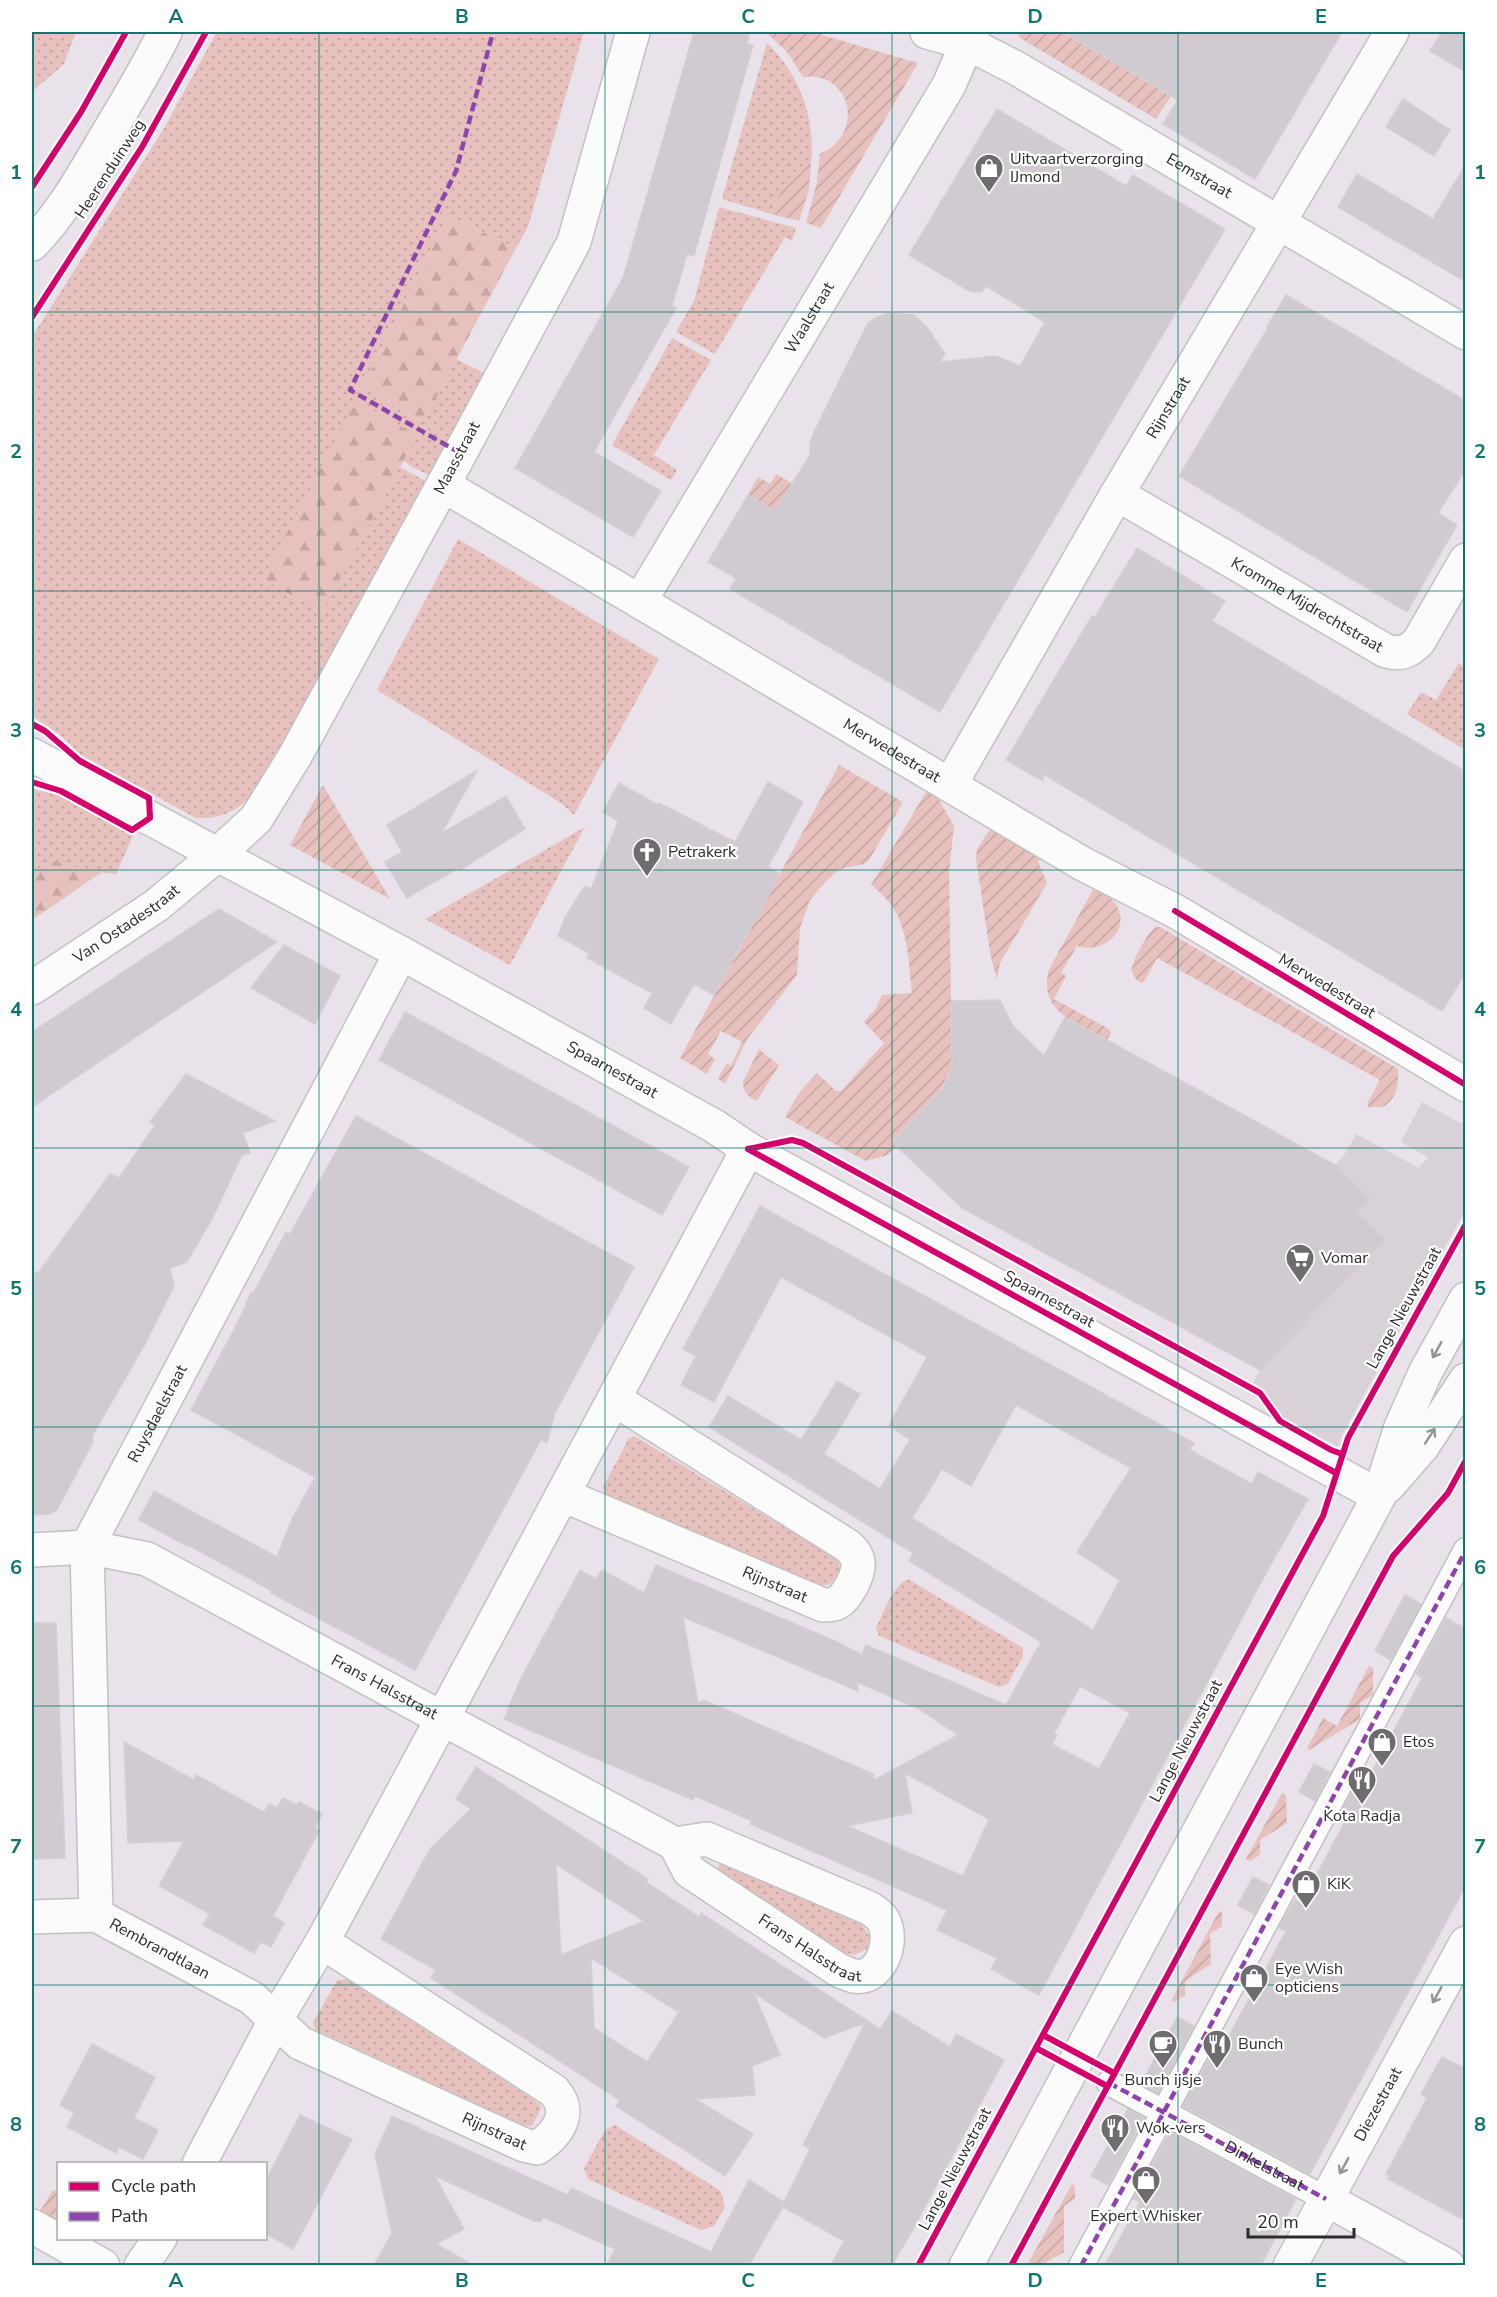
<svg xmlns="http://www.w3.org/2000/svg" width="1497" height="2297" viewBox="0 0 1497 2297" font-family="'Nunito Sans',sans-serif">
<defs>
<pattern id="grass-dots" width="8" height="8" patternUnits="userSpaceOnUse" patternTransform="scale(1.5)"><rect width="8" height="8" fill="#e7c1bd"/><path d="M2 2h.1M6 6h.1" fill="none" stroke="#c6a6a3" stroke-width="1.8" stroke-linecap="round"/></pattern>
<pattern id="forest-firs" width="22" height="20" patternUnits="userSpaceOnUse" patternTransform="scale(1.5)"><rect width="22" height="20" fill="#e7c1bd"/><path d="M5 1l3.5 6h-7zM16 11l3.5 6h-7z" fill="#c6a6a3"/></pattern>
<pattern id="garden-furrows" width="10" height="10" patternUnits="userSpaceOnUse" patternTransform="scale(1.5)"><rect width="10" height="10" fill="#e7c1bd"/><path d="M-1 1l2-2M0 10L10 0M9 11l2-2" fill="none" stroke="#c6a6a3"/></pattern>
</defs>
<rect width="100%" height="100%" fill="#eae2ea"/>
<g fill="url(#grass-dots)">
<polygon points="32,32 76,32 64,64 32,92"/>
<path d="M217 32H584L528 227 516 248 448 216 362 388 423 422 456 359 486 374 431 476 410 466 404 460 417 436 263 579 322 611 400 467 427 482 256 792C239 809 222 820 196 818L81 755 59 734 32 716V337L163 130Z"/>
<path d="M767 43C799 74 816 118 811 163 790 168 778 195 771 214L722 199Z"/>
<polygon points="719,207 796,228 792,241 785,237 715,354 676,332 694,301"/>
<polygon points="672,338 711,360 654,455 677,470 671,480 612,445"/>
<polygon points="458,539 659,659 574,815 561,803 377,690"/>
<polygon points="1459,663 1465,667 1465,750 1407,714 1421,692 1436,700"/>
<polygon points="32,789 59,795 133,836 116,874 80,869 53,861 32,872"/>
<polygon points="585,827 510,965 425,919"/>
<path d="M636 1437 838 1560C843 1570 836 1576 831 1584L819 1586 605 1494 603 1487 629 1438Z"/>
<path d="M908 1579 1023 1648V1656L1008 1684 999 1687 879 1636 876 1628C884 1612 892 1587 908 1579Z"/>
<polygon points="721,1861 862,1925 870,1937 867,1949 854,1955 845,1953 717,1870"/>
<polygon points="346,1979 533,2099 542,2107 532,2126 523,2125 316,2030 313,2023 337,1980"/>
<polygon points="615,2125 721,2191 725,2207 714,2226 701,2230 588,2179 584,2168 605,2130"/>
</g>
<g fill="url(#forest-firs)">
<polygon points="448,216 516,248 423,422 362,388"/>
<polygon points="356,400 417,436 322,612 263,579"/>
<polygon points="53,861 80,869 102,872 32,920 32,872"/>
</g>
<g fill="url(#garden-furrows)">
<path d="M769 32H812L918 63 821 228 806 223 817 182 820 154C867 133 850 70 803 77L788 53 768 34Z"/>
<polygon points="1017,32 1058,32 1075,38 1171,96 1156,119 1020,38"/>
<path d="M811 163 809 190 799 221 771 214C778 195 790 168 811 163Z"/>
<polygon points="776,474 792,483 776,512 748,495 758,477 770,484"/>
<polygon points="839,765 903,802 869,860 864,864 840,869 826,881 810,900 800,928 797,975 748,1038 725,1084 718,1079 726,1064 731,1065 742,1042 721,1031 708,1054 715,1059 707,1074 680,1058"/>
<polygon points="323,785 390,899 290,845"/>
<path d="M927 790 937 796 954 826 949 873 952 1063C945 1095 914 1118 892 1141L898 1147 885 1156 866 1161 785 1117 799 1093 817 1073 836 1091H841L884 1043 864 1022 877 1007 882 995 912 993C907 951 909 912 871 885Z"/>
<polygon points="991,828 1041,857 1038,862 1047,883 1000,963 997,980 990,953 976,858 977,849"/>
<path d="M1094 888C1100 892 1109 895 1113 901 1135 925 1105 956 1077 946L1061 973 1066 976 1054 999 1109 1029 1111 1032 1107 1040C1077 1024 1035 1010 1050 967Z"/>
<path d="M1155 927H1160L1398 1069C1399 1085 1397 1098 1383 1107H1368L1367 1104 1380 1080 1157 958 1144 982 1141 983C1137 980 1133 977 1132 971 1131 962 1148 933 1155 927Z"/>
<path d="M760 1047 761 1051 779 1065 757 1101C748 1097 743 1092 743 1082Z"/>
<polygon points="1369,1666 1373,1668 1373,1695 1360,1703 1360,1719 1309,1750 1307,1748 1323,1718 1337,1726"/>
<polygon points="1282,1793 1286,1795 1287,1823 1260,1840 1260,1855 1250,1861 1246,1859"/>
<polygon points="1219,1911 1222,1913 1222,1926 1210,1934 1211,1964 1185,1981 1185,1995 1174,2002 1171,2001"/>
<polygon points="1072,2184 1075,2186 1075,2199 1064,2206 1064,2252 1042,2265 1027,2265"/>
<polygon points="53,2190 58,2192 58,2221 40,2211"/>
</g>
<polygon fill="#d9d1d8" points="1422,1102 1462,1124 1465,1120 1465,1211 1341,1437 1338,1447 1281,1416 1263,1389 1253,1383 1260,1370 1385,1240 1357,1213 1370,1198 1335,1165 1343,1157 1356,1134 1419,1168 1428,1157 1401,1142"/>
<g fill="#d0cbd0" stroke="#d5ced4" stroke-width="1.5" fill-rule="evenodd">
<polygon points="694,32 750,32 747,44 753,45 694,256 687,254 672,306 676,308 594,452 661,491 633,537 515,468 623,278"/>
<polygon points="1063,32 1342,32 1255,179 1163,124 1178,100"/>
<polygon points="1442,32 1466,32 1466,72 1430,51"/>
<polygon points="1403,99 1450,130 1434,156 1386,127"/>
<polygon points="997,109 1126,186 1133,175 1225,229 940,712 730,589 736,578 708,562 748,495 775,511 810,455 810,443 814,432 868,323 875,318 890,313 914,315 927,327 945,354 940,362 996,356 1020,366 1045,322 986,286 982,292 971,292 909,255"/>
<polygon points="1466,164 1466,282 1338,207 1357,174 1433,219"/>
<polygon points="1286,295 1466,401 1466,469 1438,513 1457,525 1407,612 1179,476 1268,328 1267,327"/>
<polygon points="1137,548 1225,601 1212,621 1466,772 1466,972 1442,1011 1043,774 1043,781 1006,760 1092,616 1095,617"/>
<polygon points="477,770 442,833 506,796 525,829 460,870 458,868 407,898 385,862 402,852 387,825"/>
<polygon points="768,782 803,802 768,867 780,874 714,995 694,984 671,1024 644,1008 652,993 587,958 589,953 558,936 565,917 585,886 591,889 618,821 603,812 619,783 658,805 659,803 735,842"/>
<polygon points="219,909 277,942 32,1107 32,1032"/>
<polygon points="284,945 340,976 315,1024 251,988"/>
<polygon points="1000,1000 1013,1026 1044,1056 1065,1017 1335,1165 1371,1199 1357,1213 1385,1240 1260,1370 962,1208 892,1142 941,1090 948,1078 952,1063 951,1001"/>
<polygon points="405,1012 689,1167 662,1215 379,1060"/>
<polygon points="186,1074 275,1121 243,1133 250,1153 242,1155 212,1219 187,1262 170,1268 174,1286 144,1346 92,1436 93,1442 57,1510 50,1514 32,1515 32,1274 39,1272 110,1174 119,1178 155,1125 150,1122"/>
<polygon points="356,1116 634,1267 555,1413 547,1443 541,1440 415,1670 271,1593 272,1591 190,1546 189,1547 139,1520 154,1491 277,1557 292,1519 315,1477 191,1410 238,1322 251,1293 253,1294 286,1232 290,1234"/>
<path d="M760 1206 1194 1443 1190 1450 1252 1484 1258 1472 1308 1499 1269 1568 1039 1995 991 1969 997 1958 937 1930 947 1910 750 1824 752 1821 723 1808 695 1796 693 1800 504 1719 521 1678 580 1570 596 1579 602 1570 644 1593 656 1565 835 1641 862 1655 866 1645 1006 1705 1041 1642 909 1561 913 1553 709 1427 728 1396 801 1440 837 1381 860 1394 824 1454 880 1489 910 1440 889 1425 927 1357 781 1277 714 1402 681 1385 696 1356 683 1349ZM1016 1405 1131 1468 1077 1552 1120 1580 1093 1630 912 1518 942 1469 971 1486ZM683 1617 858 1691 857 1682 919 1709 958 1735 874 1780 873 1774 704 1700 698 1703ZM1080 1686 1130 1713 1099 1769 1052 1744 1057 1735 1054 1733ZM905 1773 989 1819 963 1876 847 1826 912 1813Z"/>
<polygon points="1405,1595 1421,1604 1391,1660 1375,1651"/>
<polygon points="1446,1618 1466,1629 1466,1885 1310,2174 1183,2106 1219,2040 1225,2043 1286,1931 1279,1928 1295,1899 1301,1903 1347,1818 1340,1814 1355,1786 1362,1790 1384,1749 1422,1678 1416,1674"/>
<polygon points="32,1623 56,1623 65,1858 32,1859"/>
<polygon points="124,1742 194,1780 196,1775 264,1812 269,1804 277,1808 283,1798 297,1805 299,1802 322,1814 315,1828 319,1831 273,1916 284,1923 271,1947 261,1942 254,1953 203,1925 210,1914 159,1886 184,1841 128,1843"/>
<polygon points="1314,1764 1330,1772 1315,1801 1299,1792"/>
<path d="M476 1767 648 1879 646 1882 699 1917 701 1913 880 2029 892 2011 950 2047 956 2034 1004 2060 911 2233 892 2265H831L844 2241 783 2207 749 2265H607L615 2249 543 2217 540 2222 534 2221 435 2176 464 2229 436 2244 473 2265H374L392 2233 375 2154 392 2116 568 2195 571 2188 711 2252 749 2180 784 2202 810 2149 803 2145 865 2023 824 2038 754 1993 780 2055 752 2066 755 2095 695 2099 753 2134 725 2176 616 2106 620 2100 431 1978 436 1970 381 1939 430 1849 471 1809 456 1799ZM556 1864 644 1921 561 1955ZM591 1958 679 2012 647 2062 594 2028Z"/>
<polygon points="1253,1877 1269,1885 1254,1914 1238,1905"/>
<polygon points="1177,2017 1194,2026 1158,2093 1141,2084"/>
<polygon points="92,2044 155,2077 134,2118 158,2130 143,2159 119,2147 116,2153 67,2127 74,2113 60,2105"/>
<polygon points="1442,2057 1466,2069 1466,2221 1388,2179 1390,2176 1386,2174 1427,2098 1421,2094"/>
<polygon points="1128,2109 1144,2118 1108,2185 1091,2176"/>
<polygon points="300,2115 352,2139 293,2249 266,2234 266,2180"/>
<polygon points="1170,2132 1296,2199 1261,2265 1105,2265 1140,2202 1133,2199"/>
</g>
<g fill="none" stroke-linecap="round" stroke-linejoin="round">
<g stroke="#c2c1c2" stroke-width="27">
<g id="pedestrian">
<path id="s1" d="M1109 2083 1326 2199"/>
<polyline points="1081,2266 1466,1550"/>
</g>
</g>
<g stroke="#c2c1c2" stroke-width="36">
<g id="minor">
<path id="s2" d="M927 32 967 43 1016 68 1466 333"/>
<polyline points="443,485 574,242 633,32"/>
<path id="s3" d="M1117 494 1386 651C1400 655 1409 652 1419 641L1466 560"/>
<path id="s4" d="M640 601 949 85 972 32"/>
<path id="s5" d="M950 785 1117 494 1392 32"/>
<path id="s6" d="M32 988 157 905 218 854"/>
<path id="s7" d="M563 1495 823 1605C828 1605 833 1605 837 1603 847 1598 860 1573 858 1562 857 1555 853 1551 848 1546L614 1399"/>
<path id="s8" d="M32 1550 87 1547 147 1559 675 1844 689 1871 840 1971C844 1972 849 1975 854 1976 881 1981 895 1940 883 1920 880 1915 874 1911 869 1908L707 1839 675 1844"/>
<path id="s9" d="M96 1915 87 1547 401 953"/>
<path id="s10" d="M32 1917 96 1915 252 1998 300 2043 524 2145 537 2148C558 2134 573 2113 554 2091L322 1942"/>
<polyline points="199,2164 276,2019 322,1942 405,1788 748,1149"/>
<polyline points="1326,2199 1448,2266"/>
<polyline points="32,2226 103,2266"/>
<polyline points="141,2266 160,2238"/>
<path id="s11" d="M1290 2266 1466 1943"/>
</g>
</g>
<g stroke="#c2c1c2" stroke-width="36">
<g id="tertiary">
<path id="s12" d="M32 755 401 953 714 1126 748 1149 788 1171 1379 1496"/>
<path id="s13" d="M218 854 256 819 295 756 443 485 1083 864 1175 911 1466 1085"/>
<polyline points="1388,1486 1422,1447 1466,1380"/>
<polyline points="966,2266 1379,1496 1401,1427 1425,1373 1466,1299"/>
</g>
</g>
<g stroke="#c2c1c2" stroke-width="36">
<path id="secondary" d="M32 244C60 216 81 179 101 145 123 108 146 71 165 32"/>
</g>
<use href="#pedestrian" stroke="#fcfbfc" stroke-width="24"/>
<use href="#minor" stroke="#fcfbfc" stroke-width="33"/>
<use href="#tertiary" stroke="#fcfbfc" stroke-width="33"/>
<use href="#secondary" stroke="#fcfbfc" stroke-width="33"/>
<g stroke="#8e44ad" stroke-width="4.5" stroke-dasharray="9 4.5" stroke-linecap="butt">
<polyline points="460,453 350,390 456,171 493,32"/>
<polyline points="1109,2083 1326,2199"/>
<polyline points="1081,2266 1466,1550"/>
</g>
<g stroke="#fff" stroke-width="10">
<g id="cycleway">
<polyline points="32,187 81,112 126,32"/>
<polyline points="32,317 142,147 206,32"/>
<polyline points="32,724 45,731 80,761 149,798 150,818 132,830 61,791 32,782"/>
<polyline points="1175,911 1466,1085"/>
<polyline points="748,1149 792,1140 803,1143 1260,1393 1280,1421 1331,1450 1342,1454"/>
<polyline points="748,1149 1336,1473"/>
<polyline points="1043,2035 1114,2073"/>
<polyline points="1036,2048 1107,2086"/>
<polyline points="918,2266 1323,1516 1348,1438 1466,1224"/>
<polyline points="1011,2266 1393,1556 1448,1493 1466,1460"/>
</g>
</g>
<use href="#cycleway" stroke="#d6006c" stroke-width="6"/>
</g>
<defs><path id="oneway-shaft" d="M-6 0H5M1.5-3L5.5 0L1.5 3" fill="none" stroke-width="1.6" stroke-linecap="round" stroke-linejoin="round" transform="scale(1.5)"/></defs>
<g stroke="#949494">
<use href="#oneway-shaft" transform="translate(1437 1350) rotate(119)"/>
<use href="#oneway-shaft" transform="translate(1430 1436) rotate(-57)"/>
<use href="#oneway-shaft" transform="translate(1437 1995) rotate(119)"/>
<use href="#oneway-shaft" transform="translate(1344 2166) rotate(119)"/>
</g>
<path fill="none" stroke="#0f766e" stroke-width="1.5" stroke-opacity="0.55" d="M319 32V2266M605 32V2266M892 32V2266M1178 32V2266M32 312H1466M32 591H1466M32 870H1466M32 1148H1466M32 1427H1466M32 1706H1466M32 1985H1466"/>
<defs>
<g id="shop-pin" transform="scale(1.5)"><path d="M0 17L-7.5 6A9.5 9.5 0 1 1 7.5 6Z" fill="#6e6c6e" stroke="#fff"/><path d="M-5-2.5h2.3a2.7 3.5 0 0 1 5.4 0H5L5.5 6h-11ZM-1.5-2.5h3a1.5 2.3 0 0 0-3 0Z" fill="#fff"/></g>
<g id="church-pin" transform="scale(1.5)"><path d="M0 17L-7.5 6A9.5 9.5 0 1 1 7.5 6Z" fill="#6e6c6e" stroke="#fff"/><path d="M-1.2-6h2.4v3.5h3.3v2.4h-3.3V6h-2.4V-.1h-3.3v-2.4h3.3Z" fill="#fff"/></g>
<g id="supermarket-pin" transform="scale(1.5)"><path d="M0 17L-7.5 6A9.5 9.5 0 1 1 7.5 6Z" fill="#6e6c6e" stroke="#fff"/><path d="M-6-5.5h2.5l.6 2H6L4.5 2H-2.5L-4.4-4H-6ZM-1.5 3.2a1.3 1.3 0 1 0 .1 0ZM3 3.2a1.3 1.3 0 1 0 .1 0Z" fill="#fff"/></g>
<g id="restaurant-pin" transform="scale(1.5)"><path d="M0 17L-7.5 6A9.5 9.5 0 1 1 7.5 6Z" fill="#6e6c6e" stroke="#fff"/><path d="M-5-6h1v4h1v-4h1v4h1v-4h1v5L-1.5 .5V6h-2V.5L-5-1ZM5-6V6H3V1.5H1.5Q1.5-4 5-6Z" fill="#fff"/></g>
<g id="cafe-pin" transform="scale(1.5)"><path d="M0 17L-7.5 6A9.5 9.5 0 1 1 7.5 6Z" fill="#6e6c6e" stroke="#fff"/><path d="M-5.5-4.5H6V0H3Q3 3.5 0 3.5H-2.5Q-5.5 3.5-5.5 0ZM3-3.2v2h1.7v-2ZM-6 4.5H4V6H-6Z" fill="#fff"/></g>
</defs>
<g fill-rule="evenodd">
<use href="#shop-pin" x="989" y="168"/>
<use href="#church-pin" x="647" y="852"/>
<use href="#supermarket-pin" x="1300" y="1258"/>
<use href="#shop-pin" x="1382" y="1742"/>
<use href="#restaurant-pin" x="1362" y="1780"/>
<use href="#shop-pin" x="1306" y="1884"/>
<use href="#shop-pin" x="1254" y="1978"/>
<use href="#cafe-pin" x="1163" y="2044"/>
<use href="#restaurant-pin" x="1217" y="2044"/>
<use href="#restaurant-pin" x="1115" y="2128"/>
<use href="#shop-pin" x="1146" y="2180"/>
</g>
<g text-anchor="middle" dominant-baseline="central" stroke-width="4.5" stroke-linejoin="round" paint-order="stroke">
<g font-size="16" fill="#2c2c2c" stroke="#fff" text-anchor="start">
<text x="1010" y="159">Uitvaartverzorging<tspan x="1010" dy="18">IJmond</tspan></text>
<text x="668" y="852">Petrakerk</text>
<text x="1321" y="1258">Vomar</text>
<text x="1403" y="1742">Etos</text>
<text x="1362" y="1816" text-anchor="middle">Kota Radja</text>
<text x="1327" y="1884">KiK</text>
<text x="1275" y="1969">Eye Wish<tspan x="1275" dy="18">opticiens</tspan></text>
<text x="1238" y="2044">Bunch</text>
<text x="1163" y="2080" text-anchor="middle">Bunch ijsje</text>
<text x="1136" y="2128">Wok-vers</text>
<text x="1146" y="2216" text-anchor="middle">Expert Whisker</text>
</g>
<g font-size="16" fill="#2c2c2c" stroke="#fff">
<text transform="translate(110 169) rotate(-57)">Heerenduinweg</text>
<text stroke="none"><textPath href="#s2" startOffset="309">Eemstraat</textPath></text>
<text stroke="none"><textPath href="#s4" startOffset="330">Waalstraat</textPath></text>
<text stroke="none"><textPath href="#s5" startOffset="436">Rijnstraat</textPath></text>
<text transform="translate(457 458) rotate(-62)">Maasstraat</text>
<text stroke="none"><textPath href="#s3" startOffset="220">Kromme Mijdrechtstraat</textPath></text>
<text stroke="none"><textPath href="#s13" startOffset="956">Merwedestraat</textPath></text>
<text stroke="none"><textPath href="#s6" startOffset="114">Van Ostadestraat</textPath></text>
<text transform="translate(1327 986) rotate(31)">Merwedestraat</text>
<text stroke="none"><textPath href="#s12" startOffset="660">Spaarnestraat</textPath></text>
<text transform="translate(1049 1299) rotate(29)">Spaarnestraat</text>
<text transform="translate(1404 1308) rotate(-61)">Lange Nieuwstraat</text>
<text stroke="none"><textPath href="#s9" startOffset="519">Ruysdaelstraat</textPath></text>
<text stroke="none"><textPath href="#s7" startOffset="230">Rijnstraat</textPath></text>
<text stroke="none"><textPath href="#s8" startOffset="386">Frans Halsstraat</textPath></text>
<text transform="translate(1186 1741) rotate(-62)">Lange Nieuwstraat</text>
<text stroke="none"><textPath href="#s8" startOffset="891">Frans Halsstraat</textPath></text>
<text stroke="none"><textPath href="#s10" startOffset="136">Rembrandtlaan</textPath></text>
<text stroke="none"><textPath href="#s11" startOffset="184">Diezestraat</textPath></text>
<text stroke="none"><textPath href="#s10" startOffset="520">Rijnstraat</textPath></text>
<text stroke="none"><textPath href="#s1" startOffset="176">Dinkelstraat</textPath></text>
<text transform="translate(955 2169) rotate(-62)">Lange Nieuwstraat</text>
</g>
</g>
<rect width="1497" height="2297" fill="none" stroke="#ffffff" stroke-width="66"/>
<rect x="57" y="2162" width="210" height="78" fill="#ffffff" stroke="#ababab" stroke-width="1.5"/>
<rect x="69" y="2182" width="30" height="9" fill="#d6006c" stroke="#ababab" stroke-width="1.5"/>
<text x="111" y="2192" font-size="18" fill="#2c2c2c">Cycle path</text>
<rect x="69" y="2212" width="30" height="9" fill="#8e44ad" stroke="#ababab" stroke-width="1.5"/>
<text x="111" y="2222" font-size="18" fill="#2c2c2c">Path</text>
<path d="M1248 2228v9h106v-9" fill="none" stroke="#2c2c2c" stroke-width="3"/>
<text x="1257" y="2228" font-size="18" fill="#2c2c2c" stroke="#ffffff" stroke-width="4.5" paint-order="stroke">20 m</text>
<rect x="33" y="33" width="1431" height="2231" fill="none" stroke="#0f766e" stroke-width="2"/>
<g font-size="20" text-anchor="middle" font-weight="bold" fill="#0f766e">
<text x="176" y="23">A</text>
<text x="462" y="23">B</text>
<text x="748" y="23">C</text>
<text x="1035" y="23">D</text>
<text x="1321" y="23">E</text>
<text x="16" y="179">1</text>
<text x="1480" y="179">1</text>
<text x="16" y="458">2</text>
<text x="1480" y="458">2</text>
<text x="16" y="737">3</text>
<text x="1480" y="737">3</text>
<text x="16" y="1016">4</text>
<text x="1480" y="1016">4</text>
<text x="16" y="1295">5</text>
<text x="1480" y="1295">5</text>
<text x="16" y="1574">6</text>
<text x="1480" y="1574">6</text>
<text x="16" y="1853">7</text>
<text x="1480" y="1853">7</text>
<text x="16" y="2131">8</text>
<text x="1480" y="2131">8</text>
<text x="176" y="2287">A</text>
<text x="462" y="2287">B</text>
<text x="748" y="2287">C</text>
<text x="1035" y="2287">D</text>
<text x="1321" y="2287">E</text>
</g>
</svg>
